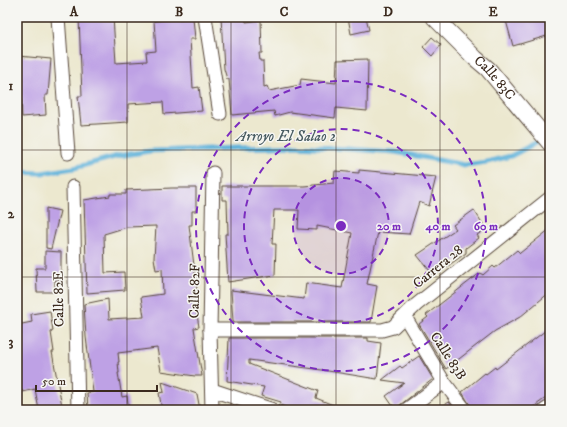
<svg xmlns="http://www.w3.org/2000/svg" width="567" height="427" viewBox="0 0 567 427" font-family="'IM FELL DW Pica',serif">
<rect width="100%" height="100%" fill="#f6f6f2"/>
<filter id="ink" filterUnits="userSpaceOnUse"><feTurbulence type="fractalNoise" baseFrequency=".025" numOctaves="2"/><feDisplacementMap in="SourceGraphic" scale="8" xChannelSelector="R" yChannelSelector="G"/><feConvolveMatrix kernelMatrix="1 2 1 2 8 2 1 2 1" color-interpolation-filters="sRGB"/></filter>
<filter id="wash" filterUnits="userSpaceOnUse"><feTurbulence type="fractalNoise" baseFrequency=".012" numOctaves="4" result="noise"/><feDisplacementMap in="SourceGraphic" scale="16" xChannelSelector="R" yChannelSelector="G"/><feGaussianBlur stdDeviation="0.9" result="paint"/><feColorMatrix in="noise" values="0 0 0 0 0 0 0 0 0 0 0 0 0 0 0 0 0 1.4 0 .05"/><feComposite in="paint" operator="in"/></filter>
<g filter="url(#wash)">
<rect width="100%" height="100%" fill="#ece8cf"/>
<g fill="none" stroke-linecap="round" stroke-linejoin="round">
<polyline stroke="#5eb2da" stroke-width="5" points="17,172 41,173 74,168 118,156 150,151 299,146 395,152 465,165 487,162 511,156 543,139"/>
</g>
<g id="blocks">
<g fill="#bea1e5">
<polygon points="79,17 113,17 116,63 147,61 146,52 156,51 154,21 193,18 195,39 190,39 193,88 199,87 202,111 164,114 163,102 128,104 128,122 81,125 78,96 82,96"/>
<polygon points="221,17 245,17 246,22 261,20 262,53 259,53 260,61 263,61 264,87 267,86 269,91 300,85 301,79 336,83 337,60 368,59 367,111 336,108 335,118 290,112 275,116 274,111 232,115 229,79 227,79 224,69"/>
<polygon points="348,17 366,17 369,30 351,34"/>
<polygon points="505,17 550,17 550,35 513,46"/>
<polygon points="432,37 441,45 432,56 423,47"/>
<polygon points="18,56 51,59 48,95 45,95 46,115 22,117 21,95 17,94"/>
<polygon points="359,170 436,177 429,206 419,202 409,234 378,232 367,284 377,286 371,322 233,322 231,290 304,299 306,283 342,288 352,233 317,226 317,230 298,229 299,210 274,210 272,244 276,244 275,275 228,282 225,234 228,234 227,200 222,200 222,186 304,186 334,183 335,171 359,173"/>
<polygon points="172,188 196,188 196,211 192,211 192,225 189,225 197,290 193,290 199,327 194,328 202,376 195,376 161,371 157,348 118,353 119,362 118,362 119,373 118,373 122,397 127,396 129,410 88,410 87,393 93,392 86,337 84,304 108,299 109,319 144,317 141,297 163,294 162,269 156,270 154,258 156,226 127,227 104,234 105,273 124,272 125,290 87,293 84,200 110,196 110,194 126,194 126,190"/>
<polygon points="46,208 60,211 51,249 46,248"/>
<polygon points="474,210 486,229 477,235 479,238 466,248 466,253 434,276 417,255 456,229 453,225"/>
<polygon points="550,229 550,292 520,317 495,331 446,369 419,324 428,317 426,315 480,273 483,275 493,266 495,268 517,250 520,253"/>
<polygon points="45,251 61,252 61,280 55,280 55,292 37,292 36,268 45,268"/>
<polygon points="50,311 53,331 51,332 54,352 52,352 62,406 39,410 35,389 23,392 22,390 17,391 17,325 32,322 31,314"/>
<polygon points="550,327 550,395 529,410 473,410 462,392 485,373 486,374 495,367 496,369 509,359"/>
<polygon points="229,338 368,338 368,341 381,343 377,379 322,370 249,360 249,364 318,391 316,398 345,410 293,410 280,405 281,402 261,396 264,387 227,381"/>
<polygon points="419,356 433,379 395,409 386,396 404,383 382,380 400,366 402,368"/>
<polygon points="162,382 197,394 200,410 162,410 159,393 164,392"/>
<polygon points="449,402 455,410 437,410"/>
</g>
</g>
</g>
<g filter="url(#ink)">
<use href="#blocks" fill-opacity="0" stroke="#564639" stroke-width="1"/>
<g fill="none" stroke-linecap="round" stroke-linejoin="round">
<g stroke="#564639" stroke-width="15">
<g id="minor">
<polyline points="58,17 68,153"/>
<polyline points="205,17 220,114"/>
<polyline points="73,187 78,410"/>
<polyline points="405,317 444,382 465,410"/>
<polyline points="210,330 382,330 393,327 416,305 550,198"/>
<polyline points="212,390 273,410"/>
<polyline points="212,410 210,330 213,173"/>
<polyline points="406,410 444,382"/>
<polyline points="545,410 550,407"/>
</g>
</g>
<g stroke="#564639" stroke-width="18">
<g id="tertiary">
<path id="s1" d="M434 17 475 58 488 69 550 143"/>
</g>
</g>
<use href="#minor" stroke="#fff" stroke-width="13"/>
<use href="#tertiary" stroke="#fff" stroke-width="16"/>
</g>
</g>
<path fill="none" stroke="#3b2a1e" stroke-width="1" stroke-opacity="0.55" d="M127 17V410M231 17V410M336 17V410M440 17V410M17 150H550M17 277H550"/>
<circle cx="341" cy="226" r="48" fill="#7b2cbf" fill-opacity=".12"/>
<g fill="none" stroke="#7b2cbf" stroke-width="2" stroke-dasharray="7 5">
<circle cx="341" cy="226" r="48"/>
<circle cx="341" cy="226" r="97"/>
<circle cx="341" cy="226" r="145"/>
</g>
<g text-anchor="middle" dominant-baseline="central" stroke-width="3" stroke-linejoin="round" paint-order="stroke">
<g font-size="14" fill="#3b2a1e" stroke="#f6f6f2">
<text stroke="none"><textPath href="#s1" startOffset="86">Calle 83C</textPath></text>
<text transform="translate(438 267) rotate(-39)">Carrera 28</text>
<text transform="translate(195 291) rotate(-89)">Calle 82F</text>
<text transform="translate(59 299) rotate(-91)">Calle 82E</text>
<text transform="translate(448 356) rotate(57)">Calle 83B</text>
</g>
<g font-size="15" font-style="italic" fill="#475a60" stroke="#f6f6f2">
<text x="286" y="136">Arroyo El Salao 2</text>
</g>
</g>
<circle cx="341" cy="226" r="6" fill="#7b2cbf" stroke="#f6f6f2" stroke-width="2"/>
<g font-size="12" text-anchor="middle" font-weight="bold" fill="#7b2cbf" stroke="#f6f6f2" stroke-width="3" stroke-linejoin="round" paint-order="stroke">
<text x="389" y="230">20 m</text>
<text x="438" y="230">40 m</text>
<text x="486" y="230">60 m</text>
</g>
<rect width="567" height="427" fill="none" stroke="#f6f6f2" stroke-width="44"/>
<path d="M36 385v6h121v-6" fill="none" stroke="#3b2a1e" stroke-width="2"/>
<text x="42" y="385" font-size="12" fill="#3b2a1e" stroke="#f6f6f2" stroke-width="3" paint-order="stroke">50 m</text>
<rect x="22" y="22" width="523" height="383" fill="none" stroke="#3b2a1e" stroke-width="1.5"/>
<g font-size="13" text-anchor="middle" font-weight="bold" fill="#3b2a1e">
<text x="74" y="16">A</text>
<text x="179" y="16">B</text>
<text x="284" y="16">C</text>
<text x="388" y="16">D</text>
<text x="493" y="16">E</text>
<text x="11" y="90">1</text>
<text x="11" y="218">2</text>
<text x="11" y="346">3</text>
</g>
</svg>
